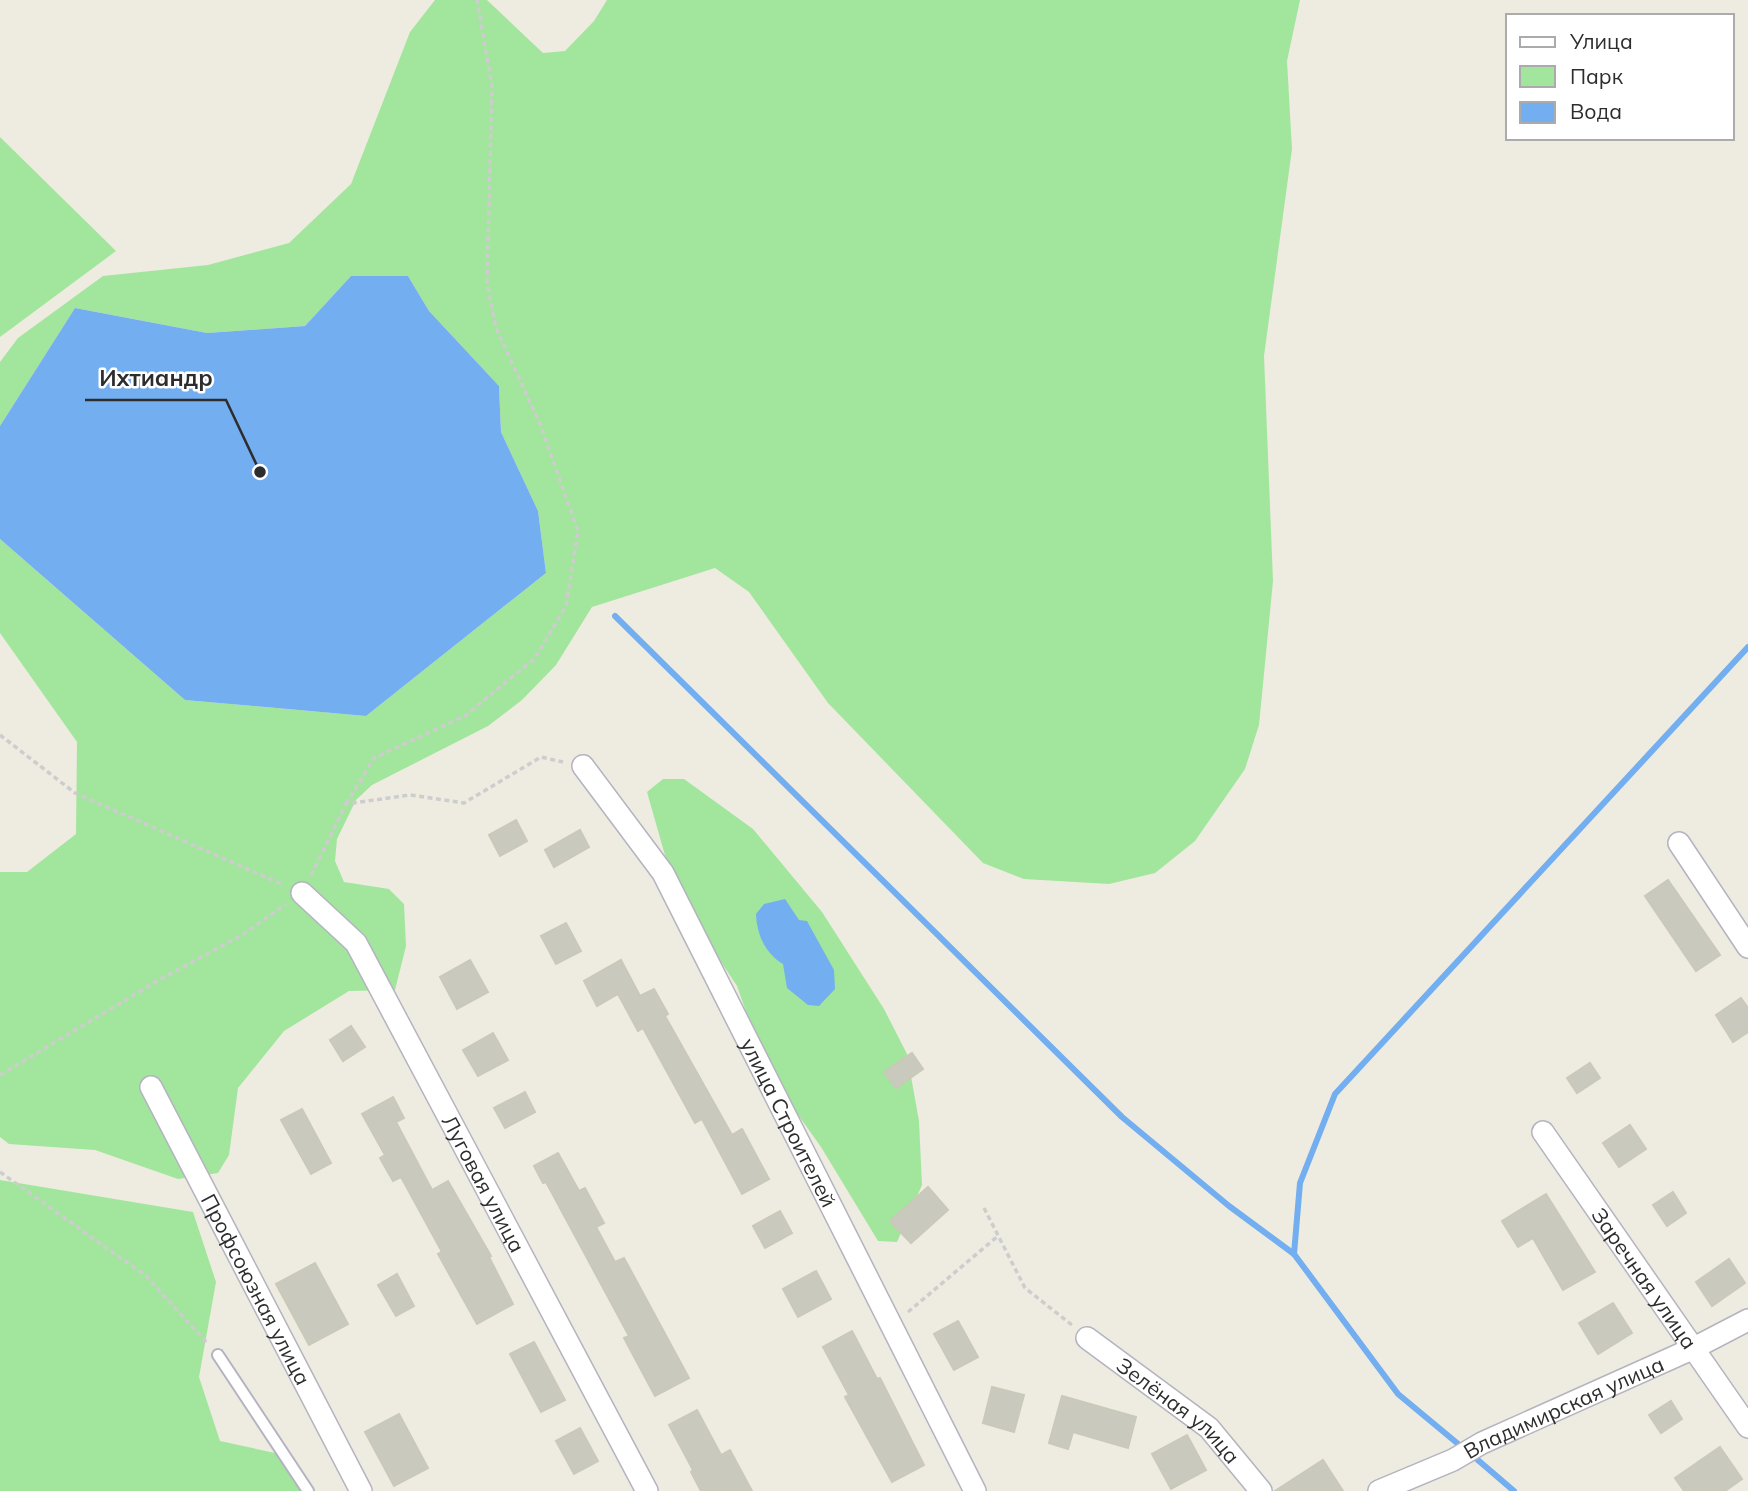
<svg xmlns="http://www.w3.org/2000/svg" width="1748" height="1491" viewBox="0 0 1748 1491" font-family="Mulish,sans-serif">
<rect width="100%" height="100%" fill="#eeece0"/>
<g fill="#a2e59d">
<polygon points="435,0 487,0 543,53 565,51 594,21 607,0 1300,0 1287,61 1292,149 1264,356 1273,581 1259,725 1245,769 1195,841 1155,873 1109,884 1024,879 983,863 828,703 749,592 715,568 592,607 556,665 522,700 488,726 372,785 356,800 337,839 335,861 344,882 389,889 404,904 406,946 395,990 349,991 284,1031 238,1088 229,1155 218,1173 178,1179 95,1150 9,1144 0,1137 0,872 27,872 76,834 77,742 0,633 0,539 185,700 366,716 546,573 538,511 501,432 499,386 429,311 408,276 351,276 305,326 207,333 75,308 0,426 0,362 18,338 103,276 208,265 289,243 351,184 410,32"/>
<polygon points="0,137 116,251 0,337"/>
<polygon points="663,779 684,779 753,829 822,912 884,1009 907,1054 919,1121 922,1185 897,1242 878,1241 821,1147 767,1071 737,986 676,894 647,792"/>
<polygon points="0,1180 193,1212 216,1282 199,1377 220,1441 289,1456 305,1491 0,1491"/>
</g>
<g fill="#73aef0">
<polygon points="351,276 408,276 429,311 499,386 501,432 538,511 546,573 366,716 185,700 0,539 0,426 75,308 207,333 305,326"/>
<path d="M785 899 799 920 807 921 834 970 835 989 819 1006 808 1005 787 988 783 964C765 953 757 935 756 914L764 904Z"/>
</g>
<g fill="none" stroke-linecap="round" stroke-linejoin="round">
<g stroke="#73aef0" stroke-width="6">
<polyline points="615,616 1122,1117 1229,1206 1294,1254 1398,1394 1463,1448"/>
<polyline points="1294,1254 1300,1183 1335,1094 1748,647"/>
<polyline points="1472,1455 1514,1491"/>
</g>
</g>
<g fill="#cac9be" stroke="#cac9b9" stroke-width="2">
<polygon points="516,820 527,841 500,856 489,835"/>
<polygon points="580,830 589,847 554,867 545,850"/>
<polygon points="1668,880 1720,955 1696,971 1645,896"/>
<polygon points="566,923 581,951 556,964 541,936"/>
<polygon points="470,960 488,992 457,1009 440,977"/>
<polygon points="621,960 640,996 654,989 668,1014 665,1016 732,1135 742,1129 769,1179 742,1194 702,1119 695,1123 643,1028 638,1031 618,994 597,1006 584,981"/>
<polygon points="1741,998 1748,1008 1748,1032 1733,1042 1716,1015"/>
<polygon points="351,1026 365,1047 343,1061 330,1040"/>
<polygon points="493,1033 508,1060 478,1076 463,1050"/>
<polygon points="912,1053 923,1069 896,1088 884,1072"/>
<polygon points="1590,1063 1600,1078 1577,1093 1567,1078"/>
<polygon points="525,1092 535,1112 505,1128 494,1108"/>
<polygon points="393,1097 404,1118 396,1122 432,1190 448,1181 491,1256 489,1257 513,1304 477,1324 438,1254 442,1252 401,1177 393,1181 380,1158 385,1155 362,1114"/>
<polygon points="302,1109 331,1163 311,1174 281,1120"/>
<polygon points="1630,1125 1646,1149 1619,1167 1603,1143"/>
<polygon points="558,1153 579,1191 585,1188 604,1223 596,1227 615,1262 624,1258 689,1378 655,1396 624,1338 629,1336 546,1182 543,1183 534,1166"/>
<polygon points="928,1187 948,1210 911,1243 890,1221"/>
<polygon points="1673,1192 1686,1213 1667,1226 1653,1205"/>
<polygon points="1546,1194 1595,1272 1563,1290 1533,1238 1518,1247 1502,1221"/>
<polygon points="780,1211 792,1233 765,1248 753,1226"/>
<polygon points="1729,1259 1745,1283 1712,1306 1696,1282"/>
<polygon points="315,1263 348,1324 309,1345 276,1284"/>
<polygon points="816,1271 831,1299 798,1317 783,1289"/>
<polygon points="397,1274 414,1306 396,1316 378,1285"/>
<polygon points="1613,1303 1632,1333 1598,1354 1579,1323"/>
<polygon points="958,1321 978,1357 954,1370 934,1334"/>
<polygon points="852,1331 877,1379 880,1378 924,1465 892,1482 845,1397 849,1395 823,1347"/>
<polygon points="534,1342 565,1400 541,1412 510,1354"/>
<polygon points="992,1387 1024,1395 1014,1432 983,1423"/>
<polygon points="1062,1396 1136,1417 1128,1448 1073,1432 1068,1449 1049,1443"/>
<polygon points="1671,1401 1682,1419 1661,1433 1649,1415"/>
<polygon points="697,1410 721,1455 730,1450 752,1491 701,1491 691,1472 693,1470 669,1425"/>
<polygon points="399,1414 428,1468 394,1486 365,1432"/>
<polygon points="580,1428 598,1461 574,1474 556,1441"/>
<polygon points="1187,1435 1206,1470 1171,1489 1152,1454"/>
<polygon points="1720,1447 1742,1479 1725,1491 1684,1491 1675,1478"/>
<polygon points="1323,1460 1343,1491 1275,1491"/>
</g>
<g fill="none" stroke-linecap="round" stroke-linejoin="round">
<g stroke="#b4b3c0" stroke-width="14">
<polyline id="service" points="218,1355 308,1491"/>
</g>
<g stroke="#b4b3c0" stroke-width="24">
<g id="minor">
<path id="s1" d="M583 766 663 873 975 1491"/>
<polyline points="1679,843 1748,947"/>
<path id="s2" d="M302 893 356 943 647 1491"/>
<path id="s3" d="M151 1087 361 1491"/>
<path id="s4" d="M1543 1132 1748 1427"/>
<path id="s5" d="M1087 1338 1209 1428 1261 1491"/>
<path id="s6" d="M1379 1491 1453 1460 1482 1443 1694 1348 1748 1320"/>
</g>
</g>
<g stroke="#cdcdcd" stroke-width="3.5" stroke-dasharray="5 3.5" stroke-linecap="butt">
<polyline points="0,735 75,793 284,885"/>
<polyline points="346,804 374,758 465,716 535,658 566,606 578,531 540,424 496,328 487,283 492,86 477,0"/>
<polyline points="311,875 346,804 410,795 464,803 541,757 563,762"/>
<polyline points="0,1075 159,980 242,935 286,904"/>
<polyline points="0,1172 146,1276 208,1344"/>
<polyline points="984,1208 1025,1288 1072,1325"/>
<polyline points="908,1312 998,1236"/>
</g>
<use href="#service" stroke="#fff" stroke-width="10"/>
<use href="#minor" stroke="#fff" stroke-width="21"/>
</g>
<g text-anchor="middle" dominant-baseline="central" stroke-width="5" stroke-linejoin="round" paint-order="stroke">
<g font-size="21" fill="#2d2d2d" stroke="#fff">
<text stroke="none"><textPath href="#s1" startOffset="413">улица Строителей</textPath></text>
<text stroke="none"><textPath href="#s2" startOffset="346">Луговая улица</textPath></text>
<text stroke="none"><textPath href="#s4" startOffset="178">Заречная улица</textPath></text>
<text stroke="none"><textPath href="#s3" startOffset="228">Профсоюзная улица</textPath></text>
<text stroke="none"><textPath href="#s6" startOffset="203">Владимирская улица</textPath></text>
<text stroke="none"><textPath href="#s5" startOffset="117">Зелёная улица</textPath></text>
</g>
</g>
<path fill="none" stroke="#2d2d2d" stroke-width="2.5" d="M260 472L226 400H85"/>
<circle fill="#2d2d2d" stroke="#fff" stroke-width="2.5" cx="260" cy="472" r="7"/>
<g font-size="23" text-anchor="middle" font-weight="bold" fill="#2d2d2d" stroke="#fff" stroke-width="5" stroke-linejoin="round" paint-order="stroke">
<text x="156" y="386">Ихтиандр</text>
</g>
<rect x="1506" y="14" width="228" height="126" fill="#ffffff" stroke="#ababab" stroke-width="2"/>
<rect x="1520" y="37" width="35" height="10" fill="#ffffff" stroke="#ababab" stroke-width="2"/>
<text x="1570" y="49" font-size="21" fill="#2d2d2d">Улица</text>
<rect x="1520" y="66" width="35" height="21" fill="#a2e59d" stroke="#ababab" stroke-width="2"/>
<text x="1570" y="84" font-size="21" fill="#2d2d2d">Парк</text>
<rect x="1520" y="102" width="35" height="21" fill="#73aef0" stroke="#ababab" stroke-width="2"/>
<text x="1570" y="119" font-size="21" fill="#2d2d2d">Вода</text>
</svg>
